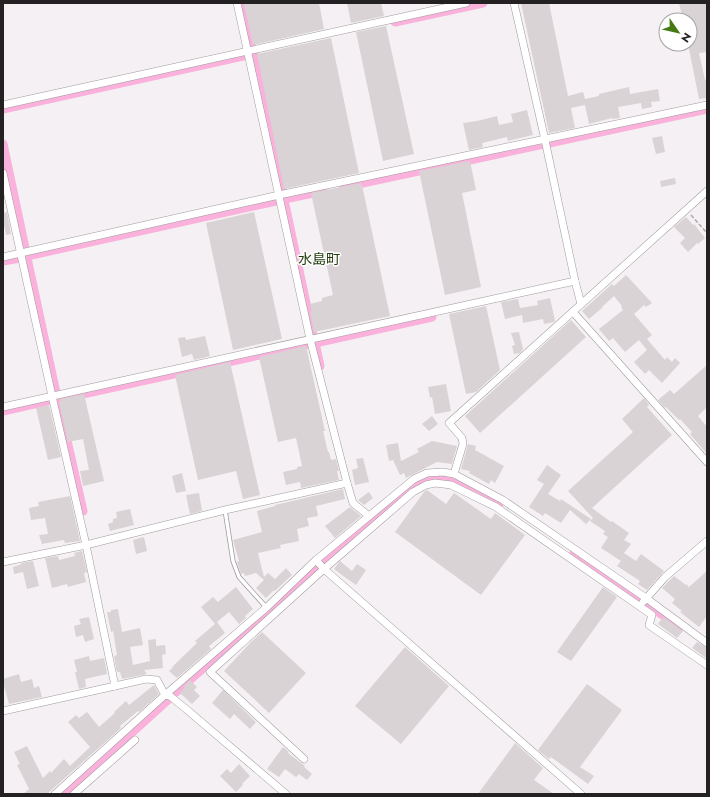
<svg xmlns="http://www.w3.org/2000/svg" width="710" height="797" viewBox="0 0 710 797" font-family="Jost,'Noto Sans JP',sans-serif">
<rect width="100%" height="100%" fill="#f5f0f3"/>
<g fill="none" stroke-linecap="round" stroke-linejoin="round">
<g stroke="#fab1db" stroke-width="9">
<polyline points="242,3 252,47"/>
<polyline points="395,22 483,3"/>
<polyline points="254,55 282,189"/>
<polyline points="3,109 243,56"/>
<polyline points="549,143 707,109"/>
<polyline points="3,144 25,248"/>
<polyline points="344,187 544,144"/>
<polyline points="284,199 323,191"/>
<polyline points="284,200 313,336"/>
<polyline points="27,256 276,201"/>
<polyline points="27,258 56,393"/>
<polyline points="3,261 20,258"/>
<polyline points="320,366 315,343 432,317"/>
<polyline points="60,399 305,345"/>
<polyline points="58,401 83,511"/>
<polyline points="3,411 47,401"/>
<polyline points="574,553 680,627"/>
<polyline points="176,692 410,486 421,480 441,477 450,479 501,502"/>
<polyline points="64,794 170,698"/>
</g>
</g>
<g fill="#d9d3d6">
<polygon points="244,3 319,3 324,29 253,45"/>
<polygon points="347,3 381,3 384,16 351,23"/>
<polygon points="521,3 549,3 568,96 583,92 585,99 599,96 599,94 629,87 630,94 658,89 660,101 651,102 652,107 642,109 641,103 618,107 620,118 613,119 612,118 589,124 585,105 571,108 575,128 549,133"/>
<polygon points="679,3 707,3 707,52 699,53 705,80 707,79 707,98 699,99 688,44 690,44 690,20 683,20"/>
<polygon points="386,26 414,154 383,161 356,32"/>
<polygon points="331,38 359,173 284,189 257,54"/>
<polygon points="527,110 533,135 508,141 507,137 482,143 483,147 469,150 463,123 477,121 497,116 499,125 513,122 511,114"/>
<polygon points="662,136 665,152 656,154 652,138"/>
<polygon points="470,161 476,190 462,193 481,287 445,295 419,171"/>
<polygon points="675,178 676,184 661,187 660,181"/>
<polygon points="361,183 361,186 362,185 390,316 314,332 310,311 312,311 310,304 322,301 322,298 333,295 311,193"/>
<polygon points="7,212 11,234 6,235 3,220 3,213"/>
<polygon points="254,212 282,339 233,350 206,223"/>
<polygon points="686,217 693,225 694,224 705,238 698,244 697,243 688,252 680,243 685,238 674,227"/>
<polygon points="626,275 652,303 646,307 644,305 634,314 652,335 647,339 665,360 667,357 672,362 675,358 680,363 662,383 649,370 645,374 634,362 647,350 639,340 625,352 613,338 609,341 599,329 623,310 621,307 622,306 614,296 602,307 602,308 589,319 582,311 612,284 614,286"/>
<polygon points="550,298 555,321 554,322 544,324 543,319 523,323 522,315 505,319 501,302 518,299 520,308 538,305 537,301"/>
<polygon points="486,306 500,370 476,392 466,394 449,314"/>
<polygon points="571,320 586,337 480,433 465,416"/>
<polygon points="519,332 523,349 520,353 514,354 512,346 515,345 511,333"/>
<polygon points="205,336 210,356 194,360 192,354 182,357 178,338 185,337 186,340"/>
<polygon points="306,346 325,431 323,431 328,452 329,452 331,460 336,459 339,471 337,471 339,480 301,488 300,482 286,485 283,472 297,469 297,467 302,466 296,438 278,442 259,357"/>
<polygon points="230,362 260,495 243,499 236,471 198,480 175,375"/>
<polygon points="707,365 707,407 698,416 707,427 707,454 690,434 692,432 680,419 679,420 666,407 665,408 658,400 670,390 674,394"/>
<polygon points="446,384 451,411 435,414 432,397 430,398 428,387"/>
<polygon points="84,394 104,481 83,486 80,471 89,470 83,439 68,442 59,402 61,402 60,399"/>
<polygon points="644,398 649,405 647,407 672,435 592,508 611,522 612,521 629,533 624,540 631,544 624,553 636,561 641,554 664,571 647,590 638,584 640,581 617,566 621,561 601,548 608,537 603,534 605,531 590,521 593,518 568,491 633,432 622,419"/>
<polygon points="49,405 61,457 48,460 36,408"/>
<polygon points="432,416 438,424 429,431 422,424"/>
<polygon points="432,441 457,446 452,464 437,462 406,478 404,473 400,475 393,460 389,461 386,445 398,443 401,461 419,452 417,449"/>
<polygon points="468,444 476,446 475,450 504,466 495,483 491,480 489,484 469,473 470,471 461,469"/>
<polygon points="363,458 369,482 355,485 352,470 358,468 356,459"/>
<polygon points="547,465 561,475 548,494 560,501 561,499 591,519 586,524 570,510 561,523 545,513 543,516 529,507 544,484 537,480"/>
<polygon points="182,473 186,491 176,493 172,476"/>
<polygon points="343,489 345,499 316,506 318,516 307,518 309,526 297,529 299,541 280,545 281,548 258,553 264,577 268,573 275,579 286,568 292,575 275,591 274,590 266,598 256,588 264,580 256,573 245,576 244,573 241,574 237,562 239,561 233,540 262,532 257,511 275,506 275,505"/>
<polygon points="427,490 446,504 454,493 491,519 495,513 525,535 481,595 395,532 424,492"/>
<polygon points="369,492 373,498 364,505 358,500"/>
<polygon points="199,493 202,511 190,514 186,495"/>
<polygon points="70,496 80,541 65,543 64,540 42,544 39,535 48,534 45,518 31,520 29,508 39,506 38,502"/>
<polygon points="350,507 361,516 335,538 325,526"/>
<polygon points="130,509 134,525 110,531 108,524 113,522 113,519 117,518 116,512"/>
<polygon points="144,537 147,551 136,554 133,540"/>
<polygon points="82,551 87,572 84,573 86,582 68,587 67,584 52,588 45,558 58,556 59,560 75,556 74,553"/>
<polygon points="33,561 39,586 27,589 23,572 14,574 13,567 22,564 21,563"/>
<polygon points="340,561 352,571 357,564 366,570 356,585 346,578 334,569"/>
<polygon points="707,571 707,616 699,627 680,612 682,611 672,603 675,599 662,588 674,576 686,585 686,584 689,587"/>
<polygon points="236,587 253,609 245,616 246,618 239,624 229,612 217,622 225,633 209,646 211,649 177,678 169,671 174,667 171,668 197,643 195,641 215,624 201,607 213,597 218,602"/>
<polygon points="603,587 617,597 571,661 557,652"/>
<polygon points="118,609 122,632 140,628 143,645 130,647 133,665 150,661 148,640 156,639 156,646 165,645 166,654 162,655 163,668 144,670 147,674 122,679 120,672 117,672 114,656 117,655 113,631 111,632 107,612 111,612 111,610"/>
<polygon points="89,617 94,639 85,642 83,635 76,637 74,626 81,624 79,619"/>
<polygon points="663,617 683,631 677,638 658,624"/>
<polygon points="262,632 306,673 269,713 224,671 252,641"/>
<polygon points="697,642 707,648 707,657 706,658 692,648"/>
<polygon points="405,647 449,686 401,744 355,706"/>
<polygon points="89,656 90,661 104,658 107,674 85,679 86,687 79,689 75,672 77,672 74,660"/>
<polygon points="19,674 21,682 32,679 34,688 39,686 42,697 9,704 4,686 3,686 3,679"/>
<polygon points="190,680 197,687 194,690 200,696 192,704 180,693 185,687 184,686"/>
<polygon points="587,684 622,710 580,767 594,776 588,784 551,757 549,759 538,750"/>
<polygon points="154,685 159,694 139,712 138,711 120,726 121,728 47,794 23,794 29,789 17,765 20,764 14,752 27,746 43,778 50,771 51,773 64,759 70,766 90,747 68,722 76,715 79,718 87,712 99,727 115,713 114,712 126,701 129,705"/>
<polygon points="223,690 256,722 250,729 234,714 230,719 212,703"/>
<polygon points="515,743 543,768 534,780 554,794 478,794"/>
<polygon points="283,747 289,752 288,753 305,766 304,767 312,774 307,780 299,774 296,777 285,769 279,777 267,769"/>
<polygon points="239,764 250,776 242,784 243,785 236,792 220,776 227,769 231,773"/>
</g>
<g fill="none" stroke-linecap="round" stroke-linejoin="round">
<g stroke="#a09b9d" stroke-width="5">
<polyline id="lane" points="225,510 233,561 239,577 266,607"/>
</g>
<g stroke="#a09b9d" stroke-width="8">
<g id="street">
<polyline points="237,3 310,339 347,483 353,503 369,516"/>
<polyline points="514,3 545,140 575,281 581,304"/>
<polyline points="3,105 466,3"/>
<polyline points="3,173 52,396 86,545 115,686 146,679 157,680 165,695 170,696 186,709 286,794"/>
<polyline points="3,257 279,195 707,105"/>
<polyline points="573,312 707,462"/>
<polyline points="3,407 575,281"/>
<polyline points="454,474 463,444 462,438 449,423 707,191"/>
<polyline points="316,560 324,569 581,794"/>
<polyline points="3,562 86,545 225,510 347,483"/>
<polyline points="643,602 665,577 707,541"/>
<polyline points="3,711 115,686"/>
<polyline points="304,759 210,672 324,569 413,492 426,485 435,483 451,485 496,507 652,615 649,625 707,665"/>
<polyline points="55,794 165,695 267,607 316,560 414,479 427,473 443,472 454,474 503,500 646,598 707,643"/>
<polyline points="74,794 135,740"/>
</g>
</g>
<polyline stroke="#ada9ab" stroke-width="1.5" stroke-dasharray="4 2" stroke-linecap="butt" points="691,215 707,233"/>
<use href="#lane" stroke="#fff" stroke-width="3.5"/>
<use href="#street" stroke="#fff" stroke-width="7"/>
</g>
<g text-anchor="middle" dominant-baseline="central" stroke-width="3" stroke-linejoin="round" paint-order="stroke">
<g font-size="14" fill="#233e0e" stroke="#fff">
<text x="319" y="259">水島町</text>
</g>
</g>
<rect width="710" height="797" fill="none" stroke="#232122" stroke-width="8"/>
<g transform="translate(678 32) rotate(124)"><circle r="19" fill="#ffffff" stroke="#a7a6a7"/>
<path d="M0-3L7 15L0 10L-7 15Z" fill="#437b12"/>
<text y="-6" font-size="11" font-weight="bold" text-anchor="middle" fill="#232122">N</text>
</g>
</svg>
